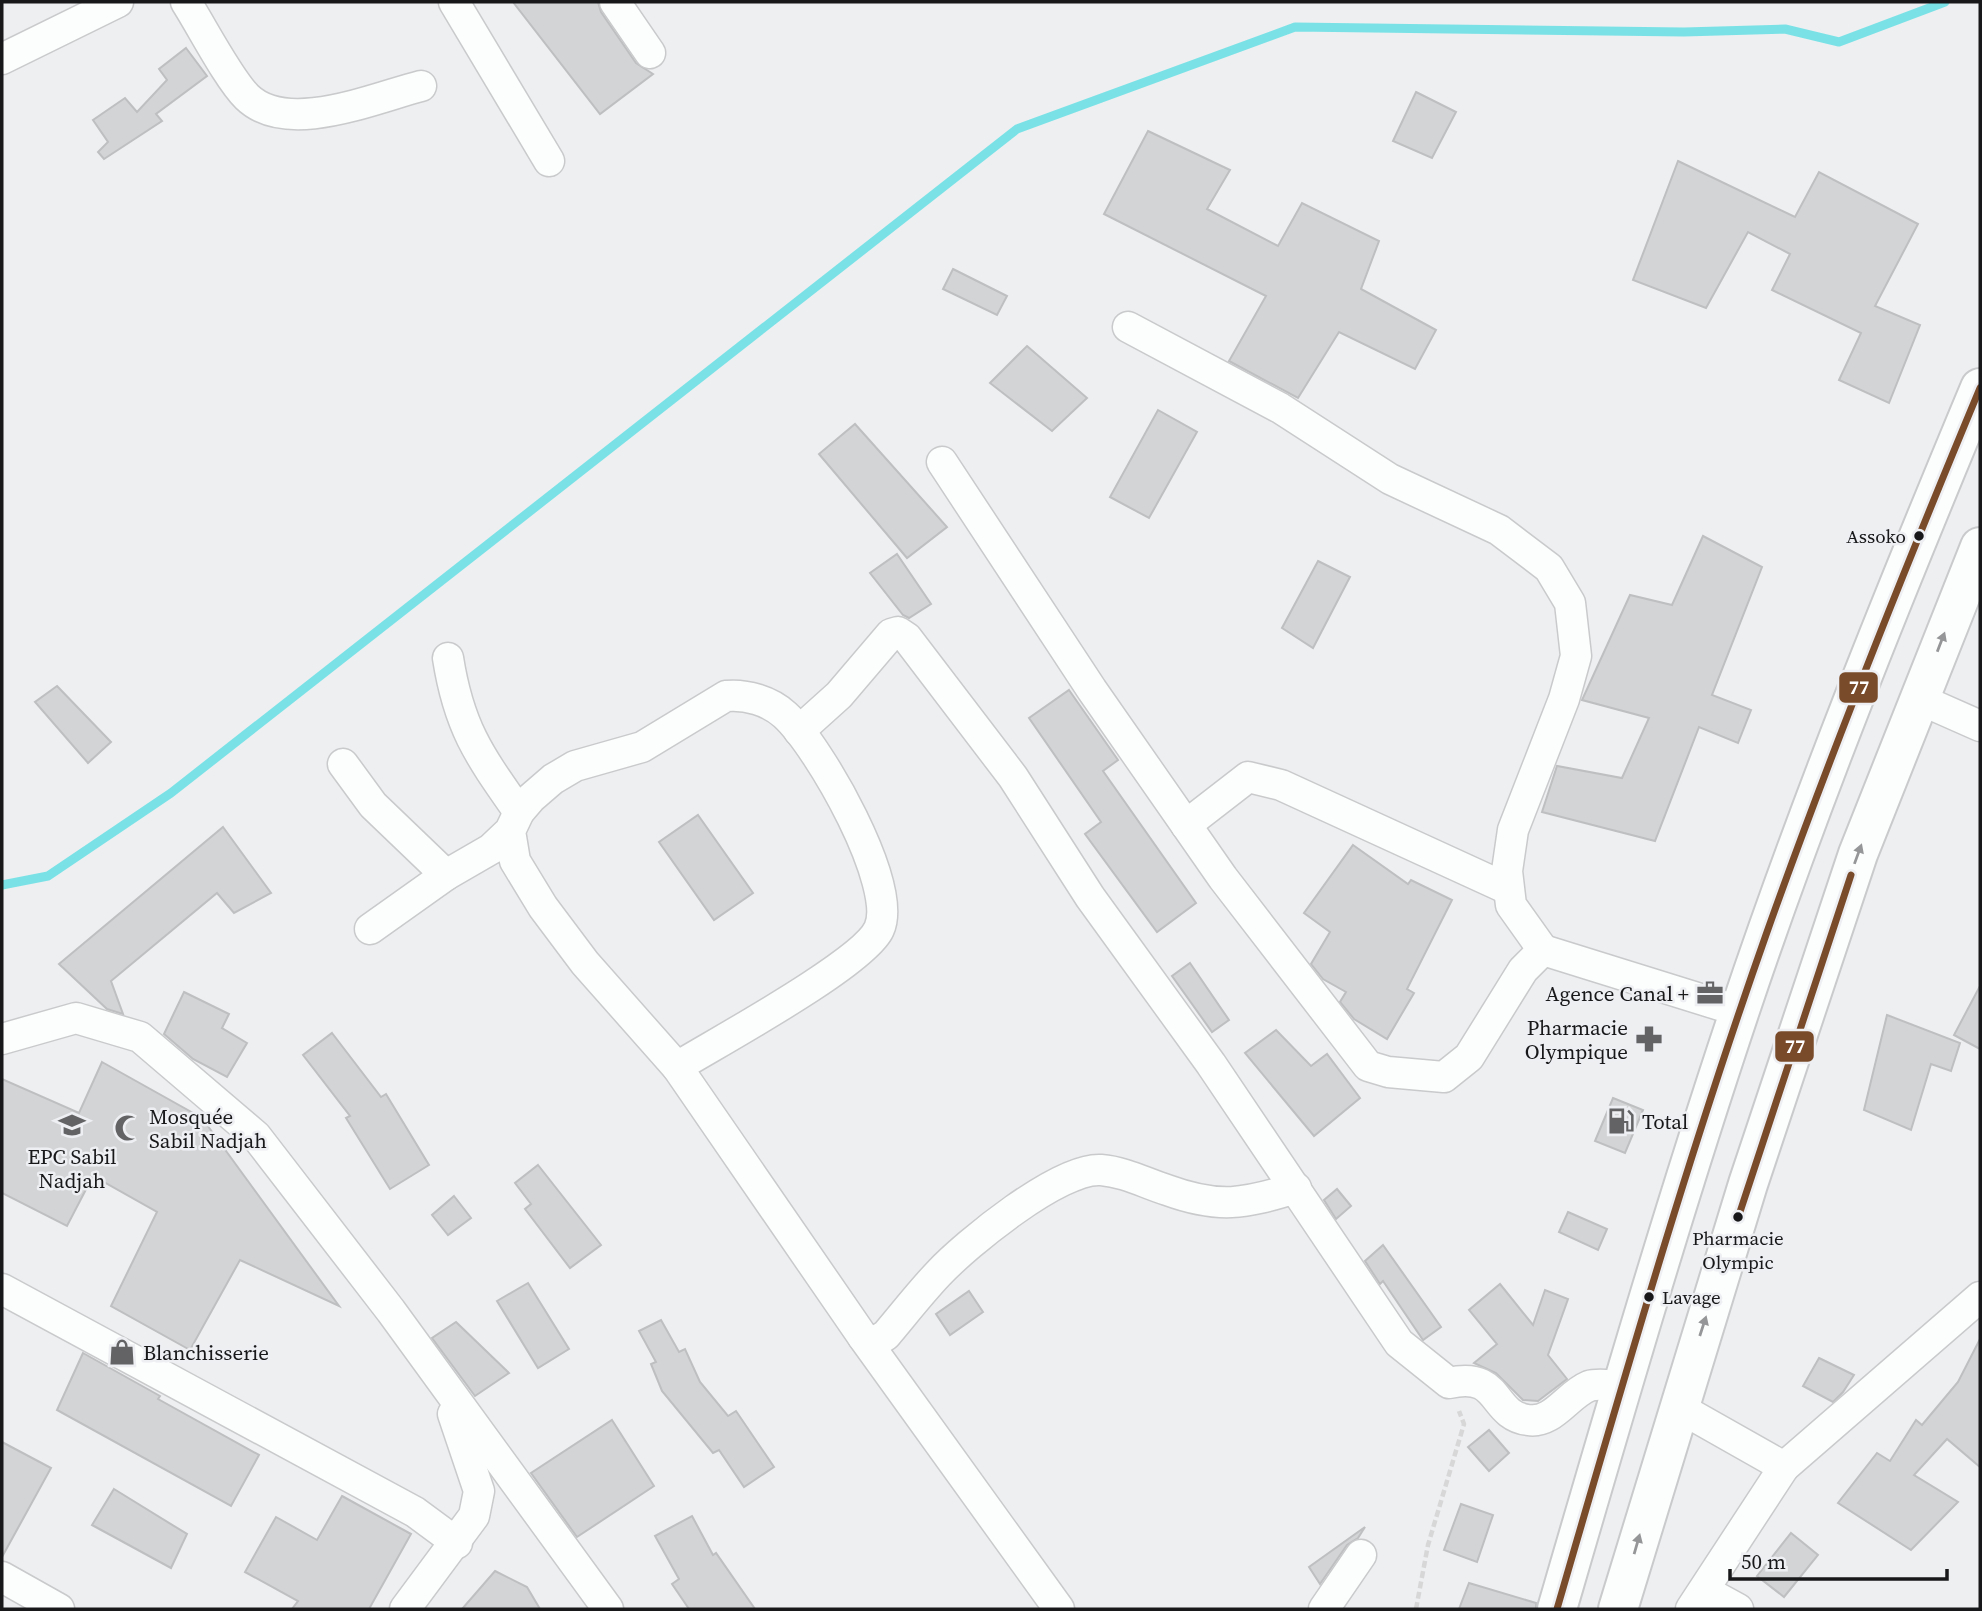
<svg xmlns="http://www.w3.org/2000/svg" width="1982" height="1611" viewBox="0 0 1982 1611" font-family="'Source Serif 4',serif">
<rect width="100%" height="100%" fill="#eeeff1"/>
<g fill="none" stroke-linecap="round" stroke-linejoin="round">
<polyline stroke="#7ae2e6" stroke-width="9" points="2,885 48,876 171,793 1017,129 1295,27 1684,32 1785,29 1839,42 1945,2"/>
</g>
<g fill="#d3d4d5" stroke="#bebfc0" stroke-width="2">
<polygon points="513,2 598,2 601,12 636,63 653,74 600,114"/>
<polygon points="186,48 207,76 156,114 162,121 104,159 98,152 108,142 93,120 125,98 137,112 167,80 159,69"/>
<polygon points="1416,92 1456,112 1432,158 1393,141"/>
<polygon points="1148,131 1230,170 1207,209 1278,246 1302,203 1379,241 1361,289 1436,330 1415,369 1339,332 1298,398 1229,361 1266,296 1104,214"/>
<polygon points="1678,161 1795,217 1819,172 1918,224 1875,306 1920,325 1889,403 1839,380 1861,333 1772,290 1790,254 1748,232 1706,308 1633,280"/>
<polygon points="953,269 1007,296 997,315 943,289"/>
<polygon points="1027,346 1087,398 1052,431 990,383"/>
<polygon points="1158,410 1197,432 1149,518 1110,497"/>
<polygon points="855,424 947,527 907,558 819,454"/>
<polygon points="1703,536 1762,567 1712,695 1751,710 1738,743 1699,727 1655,841 1542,812 1557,766 1622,778 1649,718 1582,700 1630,595 1672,605"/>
<polygon points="897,554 931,604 909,618 903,615 870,573"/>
<polygon points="1318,561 1350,577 1313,648 1282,628"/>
<polygon points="57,686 111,742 88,763 35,702"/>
<polygon points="1069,690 1118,760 1103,771 1196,903 1157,932 1085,834 1101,822 1029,718"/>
<polygon points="698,815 753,893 714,920 659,842"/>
<polygon points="223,827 271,893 234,913 217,893 111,981 123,1014 107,1009 59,964"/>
<polygon points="1353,845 1408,884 1411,880 1452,900 1407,989 1414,993 1387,1039 1354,1019 1340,1002 1346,992 1323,979 1311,964 1330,932 1304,913"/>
<polygon points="1190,963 1229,1020 1212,1032 1172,976"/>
<polygon points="1980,986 1980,1049 1954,1035"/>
<polygon points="184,992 229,1014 222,1028 247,1043 227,1077 193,1059 164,1034"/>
<polygon points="1887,1015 1960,1043 1951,1071 1931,1064 1911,1130 1864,1110"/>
<polygon points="1276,1030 1311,1066 1327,1054 1360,1098 1314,1136 1245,1053"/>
<polygon points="332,1033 381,1097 386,1094 429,1165 390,1189 346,1118 350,1116 303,1055"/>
<polygon points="102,1062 202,1118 339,1306 240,1260 190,1350 111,1306 157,1212 93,1176 67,1226 2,1193 2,1079 79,1113"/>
<polygon points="1613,1098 1643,1110 1625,1153 1595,1141"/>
<polygon points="538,1165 601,1245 570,1268 525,1209 531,1204 515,1183"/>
<polygon points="1337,1189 1351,1206 1336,1219 1324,1200"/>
<polygon points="454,1196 471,1218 448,1235 432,1215"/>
<polygon points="1568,1212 1607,1229 1598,1250 1559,1232"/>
<polygon points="1383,1245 1441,1327 1423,1340 1383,1281 1380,1284 1365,1261"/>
<polygon points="528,1283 569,1349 538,1368 497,1301"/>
<polygon points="1500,1284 1533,1325 1545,1290 1568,1299 1548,1355 1567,1379 1538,1401 1523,1400 1496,1373 1474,1363 1497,1344 1469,1310"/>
<polygon points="969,1291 983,1312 950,1335 936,1314"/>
<polygon points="661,1320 679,1352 685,1349 700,1382 728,1416 736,1411 774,1467 744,1487 719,1450 713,1453 662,1391 651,1364 656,1362 639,1331"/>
<polygon points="456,1322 509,1373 475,1396 432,1338"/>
<polygon points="1980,1339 1980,1467 1947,1439 1914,1475 1958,1502 1911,1550 1838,1503 1877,1453 1890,1461 1916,1420 1922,1425 1958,1382"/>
<polygon points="83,1353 160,1396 158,1399 259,1455 231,1506 57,1410"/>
<polygon points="1819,1358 1854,1375 1843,1392 1833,1402 1803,1386"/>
<polygon points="612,1420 654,1486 577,1537 531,1473"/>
<polygon points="1489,1430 1509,1453 1489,1471 1468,1447"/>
<polygon points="2,1442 51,1468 2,1557"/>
<polygon points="114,1489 187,1534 171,1568 92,1525"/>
<polygon points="342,1496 411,1534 369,1609 292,1609 298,1601 245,1572 276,1517 317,1540"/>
<polygon points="1461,1504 1493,1515 1477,1562 1444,1550"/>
<polygon points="692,1516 713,1555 716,1553 755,1609 689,1609 672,1584 679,1579 655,1536"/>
<polygon points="1365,1527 1358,1538 1347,1545 1320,1584 1309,1567"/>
<polygon points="1791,1533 1818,1555 1784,1597 1757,1576"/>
<polygon points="495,1571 527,1587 540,1609 462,1609"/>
<polygon points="1469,1583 1536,1603 1536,1609 1459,1609"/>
</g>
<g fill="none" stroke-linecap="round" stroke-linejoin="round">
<g stroke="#c9cacb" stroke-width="33">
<g id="minor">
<path d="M186 2C202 27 228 78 247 97 287 136 374 98 421 86"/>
<polyline points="454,2 549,161"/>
<polyline points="615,2 650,53"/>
<polyline points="2,59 118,2"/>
<polyline points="1128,327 1280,408 1390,479 1499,530 1549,568 1570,603 1576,656 1564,699 1513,830 1507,871 1511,905 1543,950"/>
<polyline points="942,462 1092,690 1223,878 1368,1066 1388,1072 1444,1077 1469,1057 1523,970 1543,950 1739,1011"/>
<path d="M448 658C459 728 479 755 519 812"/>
<polyline points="1919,699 1980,726"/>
<path d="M799 731 839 695 891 634 898 632 907 638 1013 777 1090 897 1211 1064 1399 1343 1449 1383C1502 1371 1490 1415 1528 1420 1553 1424 1567 1395 1589 1386 1598 1383 1612 1386 1622 1386"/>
<path d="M343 764 373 805 446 875 491 849 510 831 519 812 531 798 553 779 575 766 642 747 726 696C746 694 770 701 785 715 819 746 899 886 879 929 864 963 716 1043 677 1067L585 963 543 907 515 861 510 831"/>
<polyline points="1186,825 1248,777 1281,785 1508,889"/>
<polyline points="370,929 446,875"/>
<polyline points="2,1039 76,1018 140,1037 256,1136 391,1311 608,1609"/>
<path d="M677 1067 863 1337 875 1342 886 1335C903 1315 920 1293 938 1274 966 1244 1060 1167 1101 1170 1125 1172 1145 1183 1167 1190 1219 1209 1244 1204 1296 1188"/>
<polyline points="2,1289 415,1512 457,1543"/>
<polyline points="863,1337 1059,1609"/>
<polyline points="1678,1407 1784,1467"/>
<polyline points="2,1577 59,1609"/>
<polyline points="1705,1591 1738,1609"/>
<polyline points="405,1609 474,1516 479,1491 453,1414"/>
<polyline points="1324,1609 1361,1555"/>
<polyline points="1691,1609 1784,1467 1980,1297"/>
</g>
</g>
<g stroke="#c9cacb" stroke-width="42">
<g id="major">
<path d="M1557 1609C1615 1410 1673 1210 1739 1013 1810 801 1894 594 1980 388"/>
<polyline points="1618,1609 1748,1184 1858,854 1980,547"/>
</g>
</g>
<polyline stroke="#d7d7d8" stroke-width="4.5" stroke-dasharray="7 3.5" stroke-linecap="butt" points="1416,1609 1428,1545 1464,1424 1459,1411"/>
<use href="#minor" stroke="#fcfdfd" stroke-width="30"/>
<use href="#major" stroke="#fcfdfd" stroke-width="38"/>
<g stroke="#edeff2" stroke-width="12">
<g id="bus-1">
<polyline points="1738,1218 1851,875"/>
<path d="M1557 1609C1623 1382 1688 1155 1767 932 1832 749 1905 568 1980 388"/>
</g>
</g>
<use href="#bus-1" stroke="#7a4b2a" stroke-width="7"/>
</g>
<defs><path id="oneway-solid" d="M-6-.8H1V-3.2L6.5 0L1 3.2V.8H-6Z" transform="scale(1.75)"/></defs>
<g fill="#959697">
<use href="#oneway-solid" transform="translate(1941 642) rotate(-69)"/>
<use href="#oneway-solid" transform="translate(1858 854) rotate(-70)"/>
<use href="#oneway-solid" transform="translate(1703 1326) rotate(-72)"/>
<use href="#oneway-solid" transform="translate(1637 1544) rotate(-74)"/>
</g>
<defs>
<g id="office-bare" transform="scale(2.1)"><path d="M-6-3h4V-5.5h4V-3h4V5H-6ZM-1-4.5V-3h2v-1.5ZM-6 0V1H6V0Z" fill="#636365" stroke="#edeff2" stroke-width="2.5" paint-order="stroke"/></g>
<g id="pharmacy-bare" transform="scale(2.1)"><path d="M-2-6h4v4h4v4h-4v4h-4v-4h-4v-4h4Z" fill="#636365" stroke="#edeff2" stroke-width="2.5" paint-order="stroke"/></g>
<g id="fuel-bare" transform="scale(2.1)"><path d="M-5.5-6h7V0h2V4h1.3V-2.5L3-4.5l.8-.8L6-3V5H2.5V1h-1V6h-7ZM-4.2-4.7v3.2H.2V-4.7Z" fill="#636365" stroke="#edeff2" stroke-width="2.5" paint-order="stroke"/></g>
<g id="school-bare" transform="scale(2.1)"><path d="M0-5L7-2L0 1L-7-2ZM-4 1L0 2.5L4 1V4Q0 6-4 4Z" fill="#636365" stroke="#edeff2" stroke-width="2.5" paint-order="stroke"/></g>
<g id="mosque-bare" transform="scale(2.1)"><path d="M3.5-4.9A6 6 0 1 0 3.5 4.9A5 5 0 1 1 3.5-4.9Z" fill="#636365" stroke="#edeff2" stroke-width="2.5" paint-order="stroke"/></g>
<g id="shop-bare" transform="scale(2.1)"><path d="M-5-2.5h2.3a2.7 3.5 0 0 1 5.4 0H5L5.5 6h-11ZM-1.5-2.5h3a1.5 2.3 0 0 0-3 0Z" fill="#636365" stroke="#edeff2" stroke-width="2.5" paint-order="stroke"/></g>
</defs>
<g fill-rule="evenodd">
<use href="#office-bare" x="1710" y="993"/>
<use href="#pharmacy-bare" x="1649" y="1039"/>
<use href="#fuel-bare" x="1621" y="1121"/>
<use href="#school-bare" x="72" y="1125"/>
<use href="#mosque-bare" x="128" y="1128"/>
<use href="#shop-bare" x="122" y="1352"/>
</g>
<g fill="#18181a" stroke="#edeff2" stroke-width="2.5">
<circle cx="1919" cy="536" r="6"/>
<circle cx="1738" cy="1217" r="6"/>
<circle cx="1649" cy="1297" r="6"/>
</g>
<g text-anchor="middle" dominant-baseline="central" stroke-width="5" stroke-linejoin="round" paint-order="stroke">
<g font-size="19" fill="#18181a" stroke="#edeff2" text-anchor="end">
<text x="1906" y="536">Assoko</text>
<text x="1738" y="1238" text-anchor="middle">Pharmacie<tspan x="1738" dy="24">Olympic</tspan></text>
<text x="1662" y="1297" text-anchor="start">Lavage</text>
</g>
<g font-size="21" fill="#18181a" stroke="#edeff2" text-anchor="start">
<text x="1689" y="993" text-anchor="end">Agence Canal +</text>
<text x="1628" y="1027" text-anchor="end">Pharmacie<tspan x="1628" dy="24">Olympique</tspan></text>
<text x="149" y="1116">Mosquée<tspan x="149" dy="24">Sabil Nadjah</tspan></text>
<text x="1642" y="1121">Total</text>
<text x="72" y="1156" text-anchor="middle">EPC Sabil<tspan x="72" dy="24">Nadjah</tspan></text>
<text x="143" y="1352">Blanchisserie</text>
</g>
</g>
<g stroke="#edeff2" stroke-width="2.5">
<rect x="1838" y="671" width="41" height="33" rx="7" fill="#7a4b2a"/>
<rect x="1774" y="1030" width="41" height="33" rx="7" fill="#7a4b2a"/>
</g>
<g font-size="19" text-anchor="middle" font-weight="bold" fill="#fff">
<text x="1859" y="694">77</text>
<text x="1795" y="1053">77</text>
</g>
<rect width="1982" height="1611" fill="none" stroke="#18181a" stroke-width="7"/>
<path d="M1730 1569v10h217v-10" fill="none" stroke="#18181a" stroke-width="3.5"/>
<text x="1741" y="1569" font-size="21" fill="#18181a" stroke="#edeff2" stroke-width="5" paint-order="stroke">50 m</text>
</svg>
